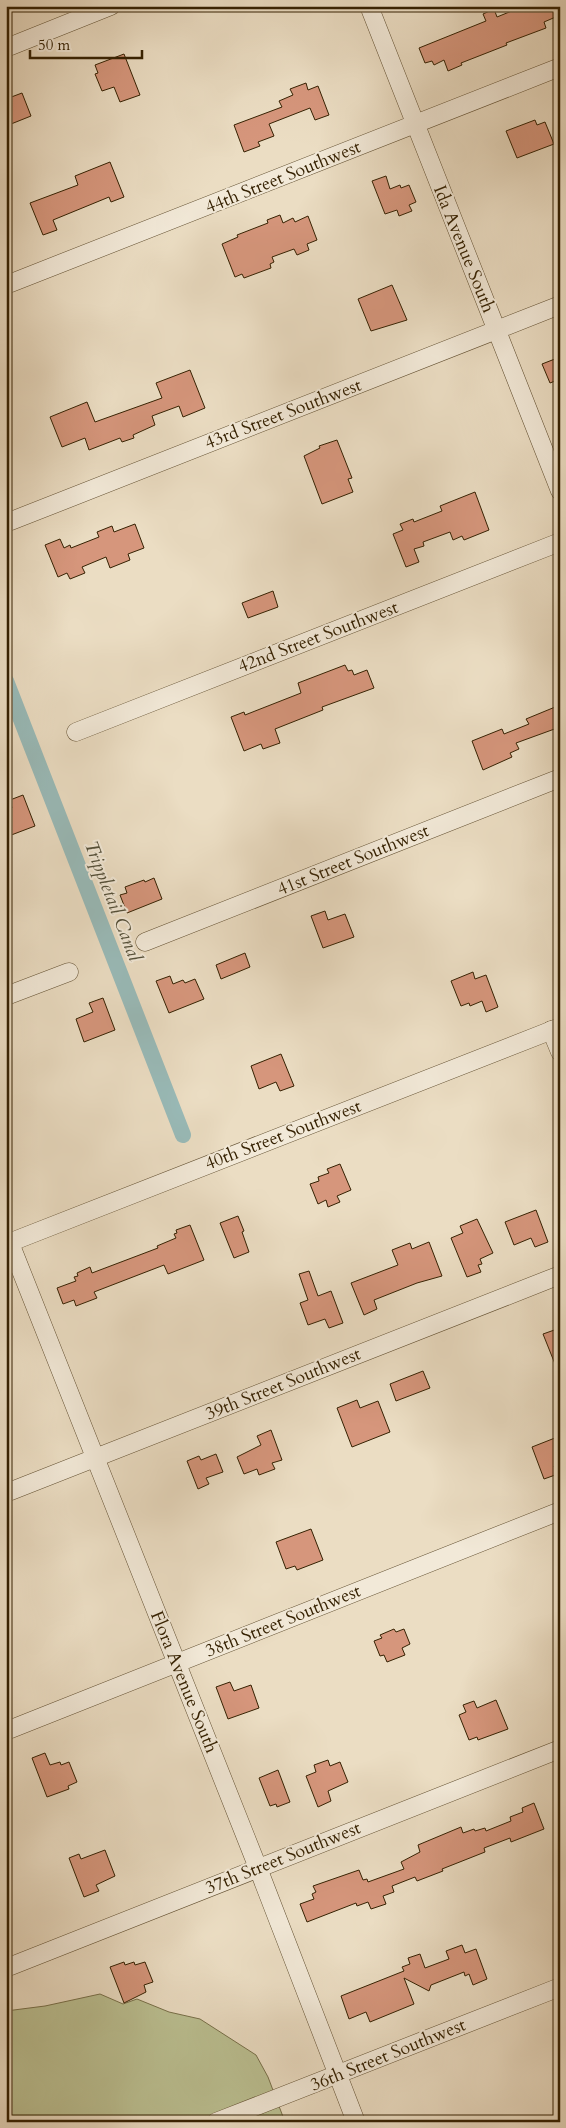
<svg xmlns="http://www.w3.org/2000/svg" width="566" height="2128" viewBox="0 0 566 2128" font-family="Cardo,serif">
<rect width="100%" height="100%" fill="#ebddc3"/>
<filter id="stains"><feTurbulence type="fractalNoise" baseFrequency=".004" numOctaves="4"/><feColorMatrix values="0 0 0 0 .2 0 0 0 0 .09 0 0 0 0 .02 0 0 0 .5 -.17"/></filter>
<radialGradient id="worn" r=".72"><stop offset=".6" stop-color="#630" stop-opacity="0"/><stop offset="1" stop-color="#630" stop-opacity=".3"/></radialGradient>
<polygon fill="#bbc092" stroke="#78704a" points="100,1994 123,2004 137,1999 169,2012 200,2019 256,2055 268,2077 285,2122 6,2122 6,2011 45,2006"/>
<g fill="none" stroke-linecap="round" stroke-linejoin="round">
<polyline stroke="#99bbb9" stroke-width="16" points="6,681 183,1135"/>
</g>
<g fill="#d6967c" stroke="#352102">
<polygon points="524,6 554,6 558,16 544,22 546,28 506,43 507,45 461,63 462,65 448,71 444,60 434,65 432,61 425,63 419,48 486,21 483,14 494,9 497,17"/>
<polygon points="124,54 140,95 120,102 114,87 102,91 95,74 98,73 95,65"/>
<polygon points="306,83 308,90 318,86 329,115 315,120 310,108 269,124 274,136 258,142 260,146 244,152 234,125 282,107 279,101 293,95 290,89"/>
<polygon points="22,93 31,116 6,126 6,99"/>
<polygon points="535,120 537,125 545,122 554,144 517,158 506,131"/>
<polygon points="110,162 124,197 111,202 109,197 53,220 57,230 43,235 30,203 78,185 75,176"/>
<polygon points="386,176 390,189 400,185 401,188 409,185 416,202 409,205 412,211 399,216 397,210 385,214 372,181"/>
<polygon points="280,215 283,223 293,218 295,222 308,216 317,240 307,244 309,250 297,255 294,249 272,257 274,262 270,264 271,268 244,278 242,274 235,277 222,244 238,237 237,235 268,223 267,220"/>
<polygon points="392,285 407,320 371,331 358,299"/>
<polygon points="560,357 560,379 550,383 542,364"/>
<polygon points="190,370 205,408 183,417 179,406 152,416 155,425 133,435 134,438 122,442 120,438 89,450 85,438 62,447 50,417 87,402 95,422 162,398 156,383"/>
<polygon points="337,440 352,478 348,479 353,492 322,504 304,456 320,448 319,446"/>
<polygon points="475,492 489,530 464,540 462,536 453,540 450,532 423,542 424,546 414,549 419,562 406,567 393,534 403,530 400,524 413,519 414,522 442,511 440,506"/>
<polygon points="135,524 144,548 128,554 130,560 110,568 106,557 82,567 85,573 70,579 67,573 58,577 45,545 60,539 64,548 70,545 71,548 99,537 97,532 112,526 114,532"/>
<polygon points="273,591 278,607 248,618 242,603"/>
<polygon points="345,665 348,671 352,670 354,675 367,670 374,688 322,707 323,710 275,729 280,743 263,749 261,744 244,751 231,717 244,712 245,715 301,693 298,683"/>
<polygon points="560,705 560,727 516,743 519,749 510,753 512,757 483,770 472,741 502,729 504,734 529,724 526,719"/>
<polygon points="23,795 35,826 6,837 6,810 12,808 10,800"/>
<polygon points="154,878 162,899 127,913 120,895 127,893 125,887 144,880 145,882"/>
<polygon points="325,911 328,920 345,914 354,937 323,948 311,916"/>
<polygon points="245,953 250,967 221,979 216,965"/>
<polygon points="473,972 475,979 486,975 498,1007 486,1012 482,1001 470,1006 469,1003 461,1006 451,981"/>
<polygon points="170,976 173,984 183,980 185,983 195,979 204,999 169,1013 156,981"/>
<polygon points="103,998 115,1030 84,1042 76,1019 93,1012 89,1003"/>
<polygon points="281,1054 294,1086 280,1091 276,1082 259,1089 251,1066"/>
<polygon points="340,1164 351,1190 337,1196 340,1202 328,1207 326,1200 318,1204 310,1184 319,1181 318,1177 329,1173 327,1169"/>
<polygon points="536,1210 548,1242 535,1247 531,1238 514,1245 505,1222"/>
<polygon points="238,1216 244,1231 242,1232 249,1252 234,1258 220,1223"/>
<polygon points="477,1219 493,1253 480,1259 482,1264 478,1265 481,1272 467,1277 451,1238 463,1233 460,1226"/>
<polygon points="190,1225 204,1260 168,1274 164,1265 94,1292 97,1298 76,1306 74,1300 63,1304 57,1288 76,1281 74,1277 78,1276 77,1273 90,1267 92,1273 158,1248 157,1246 176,1238 174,1234 177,1233 176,1230"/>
<polygon points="429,1242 442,1276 417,1283 374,1300 377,1309 364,1315 351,1283 398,1265 392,1250 410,1243 412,1249"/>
<polygon points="309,1271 318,1296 331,1291 343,1323 329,1328 325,1319 308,1325 300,1303 308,1300 299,1274"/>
<polygon points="560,1328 560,1374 559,1374 543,1334"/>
<polygon points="423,1371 430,1388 396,1401 390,1384"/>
<polygon points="357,1400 360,1408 378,1401 390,1432 352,1447 337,1408"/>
<polygon points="271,1430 282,1460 272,1463 275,1469 259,1475 257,1469 244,1474 237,1457 261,1445 257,1436"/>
<polygon points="560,1436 560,1464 554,1466 558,1474 544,1479 532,1447"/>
<polygon points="216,1454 223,1472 206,1478 209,1484 198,1489 187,1461 199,1456 201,1460"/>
<polygon points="311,1529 323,1560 297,1570 295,1566 286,1569 276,1542"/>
<polygon points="394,1629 396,1632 404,1629 410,1644 402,1648 405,1655 387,1662 384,1655 380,1656 374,1641 382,1638 380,1635"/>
<polygon points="230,1682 234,1691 251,1685 259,1708 228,1719 216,1687"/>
<polygon points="496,1700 508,1729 478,1740 477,1737 469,1740 459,1715 466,1712 463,1705 474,1701 477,1708"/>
<polygon points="45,1753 50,1765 60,1762 61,1765 69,1762 77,1782 68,1786 69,1789 47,1797 32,1758"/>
<polygon points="328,1760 330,1766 340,1762 348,1782 328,1791 331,1801 318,1807 306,1776 316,1772 314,1765"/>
<polygon points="278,1770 290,1802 277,1807 276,1804 270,1806 259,1778"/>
<polygon points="534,1803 544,1829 511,1842 510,1838 484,1848 485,1852 442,1869 443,1871 417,1881 415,1877 392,1886 394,1892 383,1896 386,1904 371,1909 368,1902 357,1906 356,1903 307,1922 300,1904 314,1899 312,1894 316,1892 313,1886 359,1870 363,1880 367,1879 368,1882 404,1869 401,1862 420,1852 418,1845 461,1827 463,1833 474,1829 475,1831 485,1828 486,1831 511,1821 510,1817 523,1812 522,1808"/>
<polygon points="105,1850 115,1876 96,1885 99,1891 84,1897 69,1858 79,1854 81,1859"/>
<polygon points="462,1945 465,1953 476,1949 487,1979 473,1985 469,1974 465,1976 464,1972 431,1985 429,1991 404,1978 414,2004 370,2022 366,2012 349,2019 341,1996 404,1971 402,1967 410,1964 408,1958 420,1954 425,1968 449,1959 446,1951"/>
<polygon points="124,1962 125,1965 134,1962 135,1965 145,1962 153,1982 144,1985 146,1992 124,2003 110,1967"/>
</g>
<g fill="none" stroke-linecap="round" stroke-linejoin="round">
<g stroke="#625032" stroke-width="19">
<g id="minor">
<polyline points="369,6 560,491"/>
<polyline points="6,48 111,6"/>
<polyline points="6,285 560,67"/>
<polyline points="6,523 560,305"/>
<polyline points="76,732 560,542"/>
<polyline points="145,942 560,778"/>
<polyline points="6,996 69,972"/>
<polyline points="551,1030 560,1052"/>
<polyline points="10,1243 258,1868 356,2122"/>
<polyline points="6,1244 560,1027"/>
<polyline points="6,1493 560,1275"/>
<polyline points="6,1731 560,1511"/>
<polyline points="6,1968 560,1749"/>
<polyline points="216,2122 560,1987"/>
</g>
</g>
<use href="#minor" stroke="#f2e9d8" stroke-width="18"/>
</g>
<g text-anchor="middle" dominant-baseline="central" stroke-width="4" stroke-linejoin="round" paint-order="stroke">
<g font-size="18" fill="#352102" stroke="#f2e9d8">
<text transform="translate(283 177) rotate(-22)">44th Street Southwest</text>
<text transform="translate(464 249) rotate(68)">Ida Avenue South</text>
<text transform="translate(283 414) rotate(-21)">43rd Street Southwest</text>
<text transform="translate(318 637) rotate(-21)">42nd Street Southwest</text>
<text transform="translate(353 860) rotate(-22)">41st Street Southwest</text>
<text transform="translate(283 1135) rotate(-21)">40th Street Southwest</text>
<text transform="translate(283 1384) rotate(-22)">39th Street Southwest</text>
<text transform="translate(283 1621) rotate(-22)">38th Street Southwest</text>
<text transform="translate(184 1682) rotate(68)">Flora Avenue South</text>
<text transform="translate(283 1858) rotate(-22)">37th Street Southwest</text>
<text transform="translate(388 2055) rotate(-22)">36th Street Southwest</text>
</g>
<g font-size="19" font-style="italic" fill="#534f39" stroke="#f2e9d8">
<text transform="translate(113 901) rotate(69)">Trippletail Canal</text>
</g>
</g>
<rect width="566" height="2128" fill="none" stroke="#ebddc3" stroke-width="25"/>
<rect x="8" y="8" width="551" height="2113" fill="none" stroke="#352102" stroke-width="2.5"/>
<rect x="12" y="12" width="541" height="2103" fill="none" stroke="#352102"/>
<path d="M30 50v8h112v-8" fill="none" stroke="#352102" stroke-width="2.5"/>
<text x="38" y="50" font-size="15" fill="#352102" stroke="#f2e9d8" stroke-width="4" paint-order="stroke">50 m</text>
<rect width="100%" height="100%" filter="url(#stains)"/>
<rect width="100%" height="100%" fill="url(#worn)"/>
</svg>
